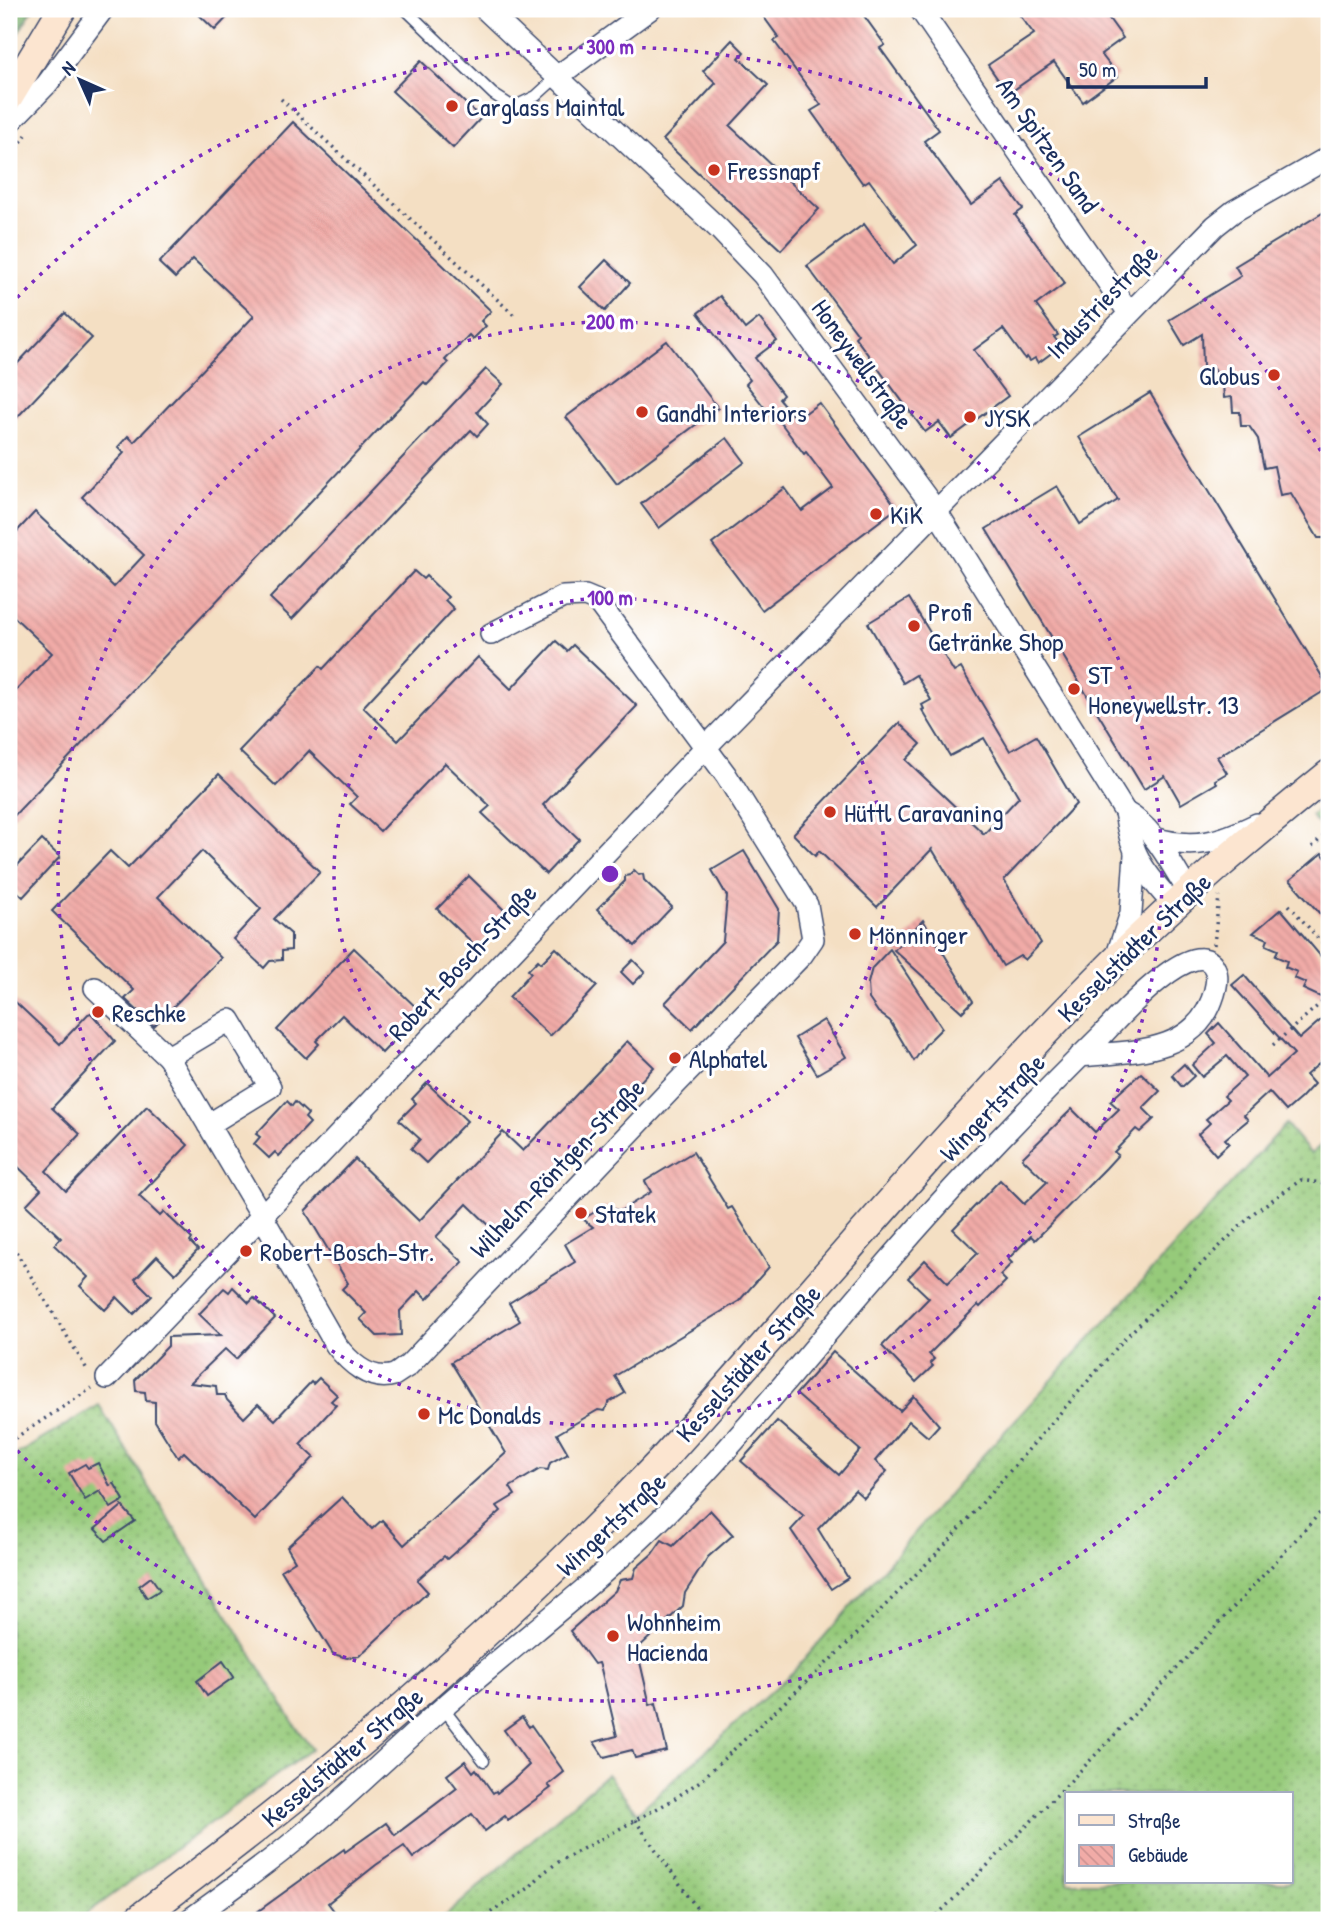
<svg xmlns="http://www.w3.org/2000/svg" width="1338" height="1929" viewBox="0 0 1338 1929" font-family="'Patrick Hand',sans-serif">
<defs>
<pattern id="grass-dots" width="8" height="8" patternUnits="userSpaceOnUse" patternTransform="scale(1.75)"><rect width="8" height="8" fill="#96ca7a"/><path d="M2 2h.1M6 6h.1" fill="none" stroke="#7aa467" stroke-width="1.8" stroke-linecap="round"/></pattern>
<pattern id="forest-crowns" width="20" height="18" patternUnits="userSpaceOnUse" patternTransform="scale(1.75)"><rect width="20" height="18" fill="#78ae6a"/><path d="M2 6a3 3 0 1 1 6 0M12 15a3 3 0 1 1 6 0" fill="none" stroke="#628e5a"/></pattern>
<pattern id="building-back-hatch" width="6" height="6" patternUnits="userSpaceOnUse" patternTransform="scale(1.75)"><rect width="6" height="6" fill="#f1aba7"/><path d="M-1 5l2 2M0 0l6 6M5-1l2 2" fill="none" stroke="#ce9392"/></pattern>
</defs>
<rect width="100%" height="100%" fill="#fff"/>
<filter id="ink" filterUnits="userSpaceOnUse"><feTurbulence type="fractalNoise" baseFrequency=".0143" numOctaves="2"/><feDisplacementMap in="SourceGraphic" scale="14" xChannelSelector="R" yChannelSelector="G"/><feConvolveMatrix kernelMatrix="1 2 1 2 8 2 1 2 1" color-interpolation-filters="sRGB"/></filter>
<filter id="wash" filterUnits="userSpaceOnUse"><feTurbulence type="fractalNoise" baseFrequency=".00686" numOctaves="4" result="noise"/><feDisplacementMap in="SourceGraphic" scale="28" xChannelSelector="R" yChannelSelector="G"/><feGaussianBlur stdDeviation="1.57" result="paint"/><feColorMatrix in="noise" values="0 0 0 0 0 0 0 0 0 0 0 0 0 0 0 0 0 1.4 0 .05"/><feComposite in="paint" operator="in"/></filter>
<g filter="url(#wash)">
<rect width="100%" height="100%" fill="#f4dfc3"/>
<g fill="url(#grass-dots)" stroke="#587c6c" stroke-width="2" fill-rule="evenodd">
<polygon points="1329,802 1329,836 1311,816"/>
<path d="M1286 1124 1311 1154 1329 1138V1920H441L607 1774 637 1813 795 1670 974 1465ZM1291 1794V1882H1067V1794Z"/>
<polygon points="99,1405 298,1730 312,1749 78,1920 9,1920 9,1459"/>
</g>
<polygon fill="url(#forest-crowns)" stroke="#4a6e64" stroke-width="2" points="9,9 33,9 9,48"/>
<g id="blocks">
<g fill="url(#building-back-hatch)">
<polygon points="193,9 235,9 215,30"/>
<polygon points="758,9 859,9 885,45 880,48 939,130 924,141 971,205 1003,182 1023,209 1015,215 1065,283 1036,305 1058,335 1054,337 1061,346 1038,363 1035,358 1030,361 1027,357 1025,359 1003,329 974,350 1008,396 951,438 939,422 925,432 855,337 858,334 807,266 864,224 893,264 917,245 869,180 863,184 811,111 821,105 774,41 779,38"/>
<polygon points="1015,9 1102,9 1123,38 1101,54 1118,76 1083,102 1054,62 1008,94 988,65 1034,34"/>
<polygon points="732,40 744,52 739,58 768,85 730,126 819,209 781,250 663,140 716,83 703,71"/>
<polygon points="421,61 481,118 453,148 392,91"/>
<polygon points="293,122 491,311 481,321 486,326 473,339 469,335 445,360 448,363 427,385 424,382 395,412 9,821 9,698 52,653 9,612 9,540 35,512 114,587 144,555 82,497 124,453 118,447 128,436 134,442 254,316 193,259 175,278 159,263"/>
<polygon points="1329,209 1329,538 1318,538 1291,493 1280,495 1274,466 1264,468 1258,439 1249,426 1241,426 1240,412 1233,412 1232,397 1224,398 1223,383 1213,367 1203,367 1202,334 1184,345 1169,320 1241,276 1235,266"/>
<polygon points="606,260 630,283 605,311 580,287"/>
<polygon points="720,296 745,329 759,318 777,341 755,358 783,395 779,399 796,420 819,403 897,508 762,610 712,544 785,488 802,511 833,488 806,452 804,454 775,415 772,417 746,384 750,380 698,313"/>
<polygon points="65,313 92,338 9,426 9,357 17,364"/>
<polygon points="667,341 718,408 617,484 566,417"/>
<polygon points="486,369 503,384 477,412 488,424 477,436 471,430 292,619 270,598"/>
<polygon points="1150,393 1329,688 1217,757 1227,773 1215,780 1217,783 1181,804 1165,776 1144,789 986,529 1057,486 1080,524 1118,500 1079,437"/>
<polygon points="727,438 745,462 659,528 641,504"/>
<polygon points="414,571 423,579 426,576 448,597 445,600 454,609 363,707 398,741 478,657 511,689 556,641 567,651 573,645 637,706 543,805 579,839 546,874 482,813 490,806 445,763 380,831 350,804 357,797 309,751 276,786 239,751 320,666 323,669"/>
<polygon points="909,598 954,672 961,668 1010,751 1036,736 1076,804 1004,880 1041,943 1025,960 1020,956 1003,966 932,849 877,907 819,851 815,856 793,834 899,723 921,744 906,760 984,834 1019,797 984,738 950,756 922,710 924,709 922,705 931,700 916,675 903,683 868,623"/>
<polygon points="219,774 320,872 274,919 291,934 291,950 282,951 282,960 270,961 264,968 233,939 261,909 202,851 158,897 221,958 154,1026 125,999 134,990 52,911 110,851 128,868"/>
<polygon points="42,840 60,857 23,897 9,884 9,874"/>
<polygon points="744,851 779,909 777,940 692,1029 665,1003 723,941 727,896 712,870"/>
<polygon points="1322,853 1329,862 1329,924 1290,880"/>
<polygon points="634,870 639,875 643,874 644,880 672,907 635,946 597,909 625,881 625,876 630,875"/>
<polygon points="469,876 504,910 503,920 477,947 437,909"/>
<polygon points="1281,909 1329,966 1329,1001 1303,989 1306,983 1294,978 1297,972 1285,967 1287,961 1275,956 1278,950 1266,945 1268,939 1253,933"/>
<polygon points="923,920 973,1001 962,1012 894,950"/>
<polygon points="354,948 421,1012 382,1053 342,1015 316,1041 319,1044 306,1058 277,1030"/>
<polygon points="556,948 597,986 550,1036 509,997 531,973 528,970 538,960 541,963"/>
<polygon points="890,949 942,1028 926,1044 914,1061 890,1021 878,1012 869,999 868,983 872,968"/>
<polygon points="633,960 645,972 633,984 621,972"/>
<polygon points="1244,975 1299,1039 1329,1013 1329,1055 1306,1075 1314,1084 1301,1098 1286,1111 1269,1092 1244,1115 1248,1120 1225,1139 1229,1143 1216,1155 1198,1134 1210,1123 1206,1119 1228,1100 1224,1096 1245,1077 1227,1056 1202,1077 1192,1065 1216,1043 1208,1034 1219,1023 1267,1078 1294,1054 1232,985"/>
<polygon points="9,996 60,1044 88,1014 91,1013 115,1041 52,1108 80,1134 46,1171 66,1191 147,1106 188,1145 139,1196 160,1216 164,1212 192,1239 190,1242 198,1250 175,1274 157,1256 135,1279 152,1296 134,1314 117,1297 105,1310 80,1286 88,1277 54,1245 61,1238 26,1205 41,1189 9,1158"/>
<polygon points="824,1020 846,1057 817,1074 795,1038"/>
<polygon points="627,1041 654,1067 497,1233 467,1204 436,1237 463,1262 427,1299 419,1291 400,1311 401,1335 377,1336 360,1319 366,1313 342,1289 348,1283 305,1211 355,1159 419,1221 503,1132 523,1151"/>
<polygon points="1184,1064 1194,1076 1182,1087 1172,1075"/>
<polygon points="1141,1073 1160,1091 1143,1108 1154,1119 1140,1132 1136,1129 1114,1152 1118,1155 1106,1168 1035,1240 1031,1236 1008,1259 1012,1263 1000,1275 1006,1281 980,1307 978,1305 929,1354 934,1359 930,1363 933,1366 916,1382 882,1346 929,1298 908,1278 925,1260 948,1283 978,1253 953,1229 1000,1180 1024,1204 1047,1182 1022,1158 1072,1109 1095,1132 1119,1109 1110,1101"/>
<polygon points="427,1083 467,1121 426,1163 411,1149 420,1139 399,1120 416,1103 412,1099"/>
<polygon points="287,1101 292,1106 295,1102 308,1114 305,1118 310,1123 279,1156 275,1152 269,1158 254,1144 260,1137 256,1134"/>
<polygon points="693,1152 728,1209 732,1207 769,1267 739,1301 615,1376 625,1393 608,1403 605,1411 598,1410 557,1434 568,1453 550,1463 548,1470 540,1469 510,1487 515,1495 497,1506 501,1511 447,1559 444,1556 417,1580 428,1592 359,1656 347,1658 333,1654 281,1570 295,1561 287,1547 342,1497 372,1529 382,1520 404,1545 506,1453 451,1362 520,1321 509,1303 575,1262 565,1244 593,1227 583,1219 605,1206 620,1211 651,1192 645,1181"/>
<polygon points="233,1287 249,1303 254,1298 275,1318 236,1359 225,1349 190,1383 216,1386 217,1395 225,1395 227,1400 244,1418 258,1404 275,1420 311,1382 313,1384 319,1378 337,1395 331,1401 336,1405 300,1444 314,1457 255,1520 184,1452 178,1458 155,1421 155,1402 146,1401 145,1392 136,1391 135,1380 168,1346 168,1337 221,1335 199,1314 224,1288 229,1292"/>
<polygon points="833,1352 900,1411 914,1396 939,1425 928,1437 909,1421 875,1461 887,1471 864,1498 855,1490 818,1529 848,1578 831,1589 791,1530 804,1516 741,1461 777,1421 839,1475 860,1450 796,1394"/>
<polygon points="98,1463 110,1486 114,1483 124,1500 111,1508 100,1491 85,1500 69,1473 85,1464 88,1468"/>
<polygon points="122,1506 135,1521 106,1541 95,1529"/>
<polygon points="710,1510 733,1535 708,1557 685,1593 683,1606 637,1649 650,1705 656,1703 667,1751 635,1758 632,1750 604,1757 594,1742 617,1736 601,1669 599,1663 594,1664 570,1631 615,1591 620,1580 633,1578 636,1568 652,1554 662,1540 673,1546"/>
<polygon points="151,1577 160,1590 147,1598 139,1586"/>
<polygon points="223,1661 234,1677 207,1696 197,1681"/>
<polygon points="522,1717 529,1727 531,1725 564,1772 548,1785 551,1788 508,1820 505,1816 485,1831 472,1814 413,1858 404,1846 376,1865 328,1903 341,1920 246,1920 344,1849 345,1852 386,1823 395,1835 457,1788 447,1775 465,1761 473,1772 476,1769 493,1793 496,1791 497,1793 512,1781 529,1765 504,1730"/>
</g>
</g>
</g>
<g filter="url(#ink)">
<use href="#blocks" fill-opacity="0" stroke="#3c496d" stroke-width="2"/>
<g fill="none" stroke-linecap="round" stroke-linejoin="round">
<g stroke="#3c496d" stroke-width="13">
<g id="service">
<polyline points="405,9 493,94 513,107 536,96 558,76"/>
<polyline points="443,1708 484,1761"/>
</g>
</g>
<g stroke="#3c496d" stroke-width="24">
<g id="minor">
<path d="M485 9 720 230 763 275 937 512 1125 812C1131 856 1145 874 1175 906"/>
<polyline points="920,9 1129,313"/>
<polyline points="558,76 650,9"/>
<polyline points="9,123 47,84 103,9"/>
<path d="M1125 812C1155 828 1171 865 1189 892"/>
<path d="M1154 838C1194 850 1220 842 1257 824"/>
<polyline points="1116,958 1131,913 1135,854"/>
<polyline points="95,988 168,1057"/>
<polyline points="208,1125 270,1087 230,1020 168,1057 262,1216 705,748 1215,226 1234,211 1329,157"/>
<path d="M107 1378 262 1216 336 1345C349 1362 370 1382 394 1375 398 1373 404 1368 408 1366L677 1083 802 955 813 939 807 905 726 775 597 601 585 596 563 597 491 634"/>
<path d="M189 1920C223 1895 259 1870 292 1843 342 1802 388 1756 436 1714 517 1642 604 1579 679 1501 752 1425 817 1343 886 1264 954 1184 1027 1109 1102 1035 1115 1021 1198 928 1215 969 1219 977 1215 992 1212 1000 1192 1055 1128 1051 1080 1056"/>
</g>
</g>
<g stroke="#3c496d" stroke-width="31">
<g id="secondary">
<polyline points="9,97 62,9"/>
<path d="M137 1920C204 1868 272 1818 337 1763 451 1668 560 1568 662 1460 812 1294 955 1120 1114 962 1182 895 1255 834 1329 774"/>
</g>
</g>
<g stroke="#3c496d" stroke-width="3.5" stroke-dasharray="2 5" stroke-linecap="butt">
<polyline points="281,99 514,315"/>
<polyline points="9,159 26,135"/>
<polyline points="1312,847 1329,831"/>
<polyline points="1289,905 1329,951"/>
<polyline points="1214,945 1219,896"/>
<polyline points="1273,1045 1329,996"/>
<polyline points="9,1240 88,1371"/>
<polyline points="9,1442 92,1388"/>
<polyline points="635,1820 705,1920"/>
<polyline points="103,1920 115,1912"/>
<polyline points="479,1920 529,1888 543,1873 560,1861 671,1801 700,1781 846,1645 950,1540 1127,1336 1255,1212 1301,1180 1321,1183 1329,1186"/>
<path d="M932 1920C1070 1786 1200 1645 1329 1503"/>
</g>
<use href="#service" stroke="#fff" stroke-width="10"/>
<use href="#minor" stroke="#fff" stroke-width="21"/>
<use href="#secondary" stroke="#fce5d0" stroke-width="28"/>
</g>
</g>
<g fill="none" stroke="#7b2cbf" stroke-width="3.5" stroke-dasharray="3.5 7">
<circle cx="610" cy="874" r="276"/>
<circle cx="610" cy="874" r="552"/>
<path d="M1326 1288A827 827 0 0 1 10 1443M10 305A827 827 0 0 1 1326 460"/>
</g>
<g fill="#c8321e" stroke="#fff" stroke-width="2.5">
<circle cx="452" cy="106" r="7"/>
<circle cx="714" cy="170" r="7"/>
<circle cx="1274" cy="375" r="7"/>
<circle cx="642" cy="412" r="7"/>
<circle cx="970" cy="417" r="7"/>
<circle cx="876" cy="514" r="7"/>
<circle cx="914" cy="626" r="7"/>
<circle cx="1074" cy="689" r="7"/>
<circle cx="830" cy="812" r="7"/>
<circle cx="855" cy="934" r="7"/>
<circle cx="98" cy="1012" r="7"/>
<circle cx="675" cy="1058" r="7"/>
<circle cx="581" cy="1213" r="7"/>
<circle cx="246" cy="1251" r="7"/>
<circle cx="424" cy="1414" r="7"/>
<circle cx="613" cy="1636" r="7"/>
</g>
<g text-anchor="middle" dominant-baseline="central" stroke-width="6" stroke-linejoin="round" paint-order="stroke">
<g font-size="26" fill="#1b2f5e" stroke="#fff" text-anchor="start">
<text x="466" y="106">Carglass Maintal</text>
<text x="728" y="170">Fressnapf</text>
<text x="1260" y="375" text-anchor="end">Globus</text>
<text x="656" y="412">Gandhi Interiors</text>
<text x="984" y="417">JYSK</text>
<text x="890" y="514">KiK</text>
<text x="928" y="611">Profi<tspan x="928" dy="30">Getränke Shop</tspan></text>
<text x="1088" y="674">ST<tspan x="1088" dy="30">Honeywellstr. 13</tspan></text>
<text x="844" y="812">Hüttl Caravaning</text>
<text x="869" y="934">Mönninger</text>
<text x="112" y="1012">Reschke</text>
<text x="689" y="1058">Alphatel</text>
<text x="595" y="1213">Statek</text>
<text x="260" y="1251">Robert-Bosch-Str.</text>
<text x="438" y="1414">Mc Donalds</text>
<text x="627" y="1621">Wohnheim<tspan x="627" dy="30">Hacienda</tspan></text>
</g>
<g font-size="26" fill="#1b2f5e" stroke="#fff">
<text transform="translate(1048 145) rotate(55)">Am Spitzen Sand</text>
<text transform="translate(1102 301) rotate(-46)">Industriestraße</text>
<text transform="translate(863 364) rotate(54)">Honeywellstraße</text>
<text transform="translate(1134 947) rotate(-44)">Kesselstädter Straße</text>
<text transform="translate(462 962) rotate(-47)">Robert-Bosch-Straße</text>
<text transform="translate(992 1107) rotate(-46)">Wingertstraße</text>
<text transform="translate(557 1168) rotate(-46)">Wilhelm-Röntgen-Straße</text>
<text transform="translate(748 1363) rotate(-48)">Kesselstädter Straße</text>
<text transform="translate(611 1524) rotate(-43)">Wingertstraße</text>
<text transform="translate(342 1757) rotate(-40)">Kesselstädter Straße</text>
</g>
</g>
<circle cx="610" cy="874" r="10" fill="#7b2cbf" stroke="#fff" stroke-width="3.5"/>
<g font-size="21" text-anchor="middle" font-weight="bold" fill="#7b2cbf" stroke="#fff" stroke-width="6" stroke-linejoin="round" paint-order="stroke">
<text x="610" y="54">300 m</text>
<text x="610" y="329">200 m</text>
<text x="610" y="605">100 m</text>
</g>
<rect width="1338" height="1929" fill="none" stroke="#fff" stroke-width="35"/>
<rect x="1065" y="1792" width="228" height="91" fill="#ffffff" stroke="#a4acbf" stroke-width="2"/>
<rect x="1079" y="1815" width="35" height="10" fill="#fce5d0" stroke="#a4acbf" stroke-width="2"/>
<text x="1128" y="1828" font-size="21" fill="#1b2f5e">Straße</text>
<rect x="1079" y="1845" width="35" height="21" fill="url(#building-back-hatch)" stroke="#a4acbf" stroke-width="2"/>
<text x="1128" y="1862" font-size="21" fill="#1b2f5e">Gebäude</text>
<g transform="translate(80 80) rotate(315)" stroke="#ffffff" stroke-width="5" paint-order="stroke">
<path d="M0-5L12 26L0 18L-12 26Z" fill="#1b2f5e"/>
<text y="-10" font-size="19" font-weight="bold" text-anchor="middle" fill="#1b2f5e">N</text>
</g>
<path d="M1068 77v10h138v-10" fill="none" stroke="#1b2f5e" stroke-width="3.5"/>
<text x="1079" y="77" font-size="21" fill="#1b2f5e" stroke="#ffffff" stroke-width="5" paint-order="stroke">50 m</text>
</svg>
